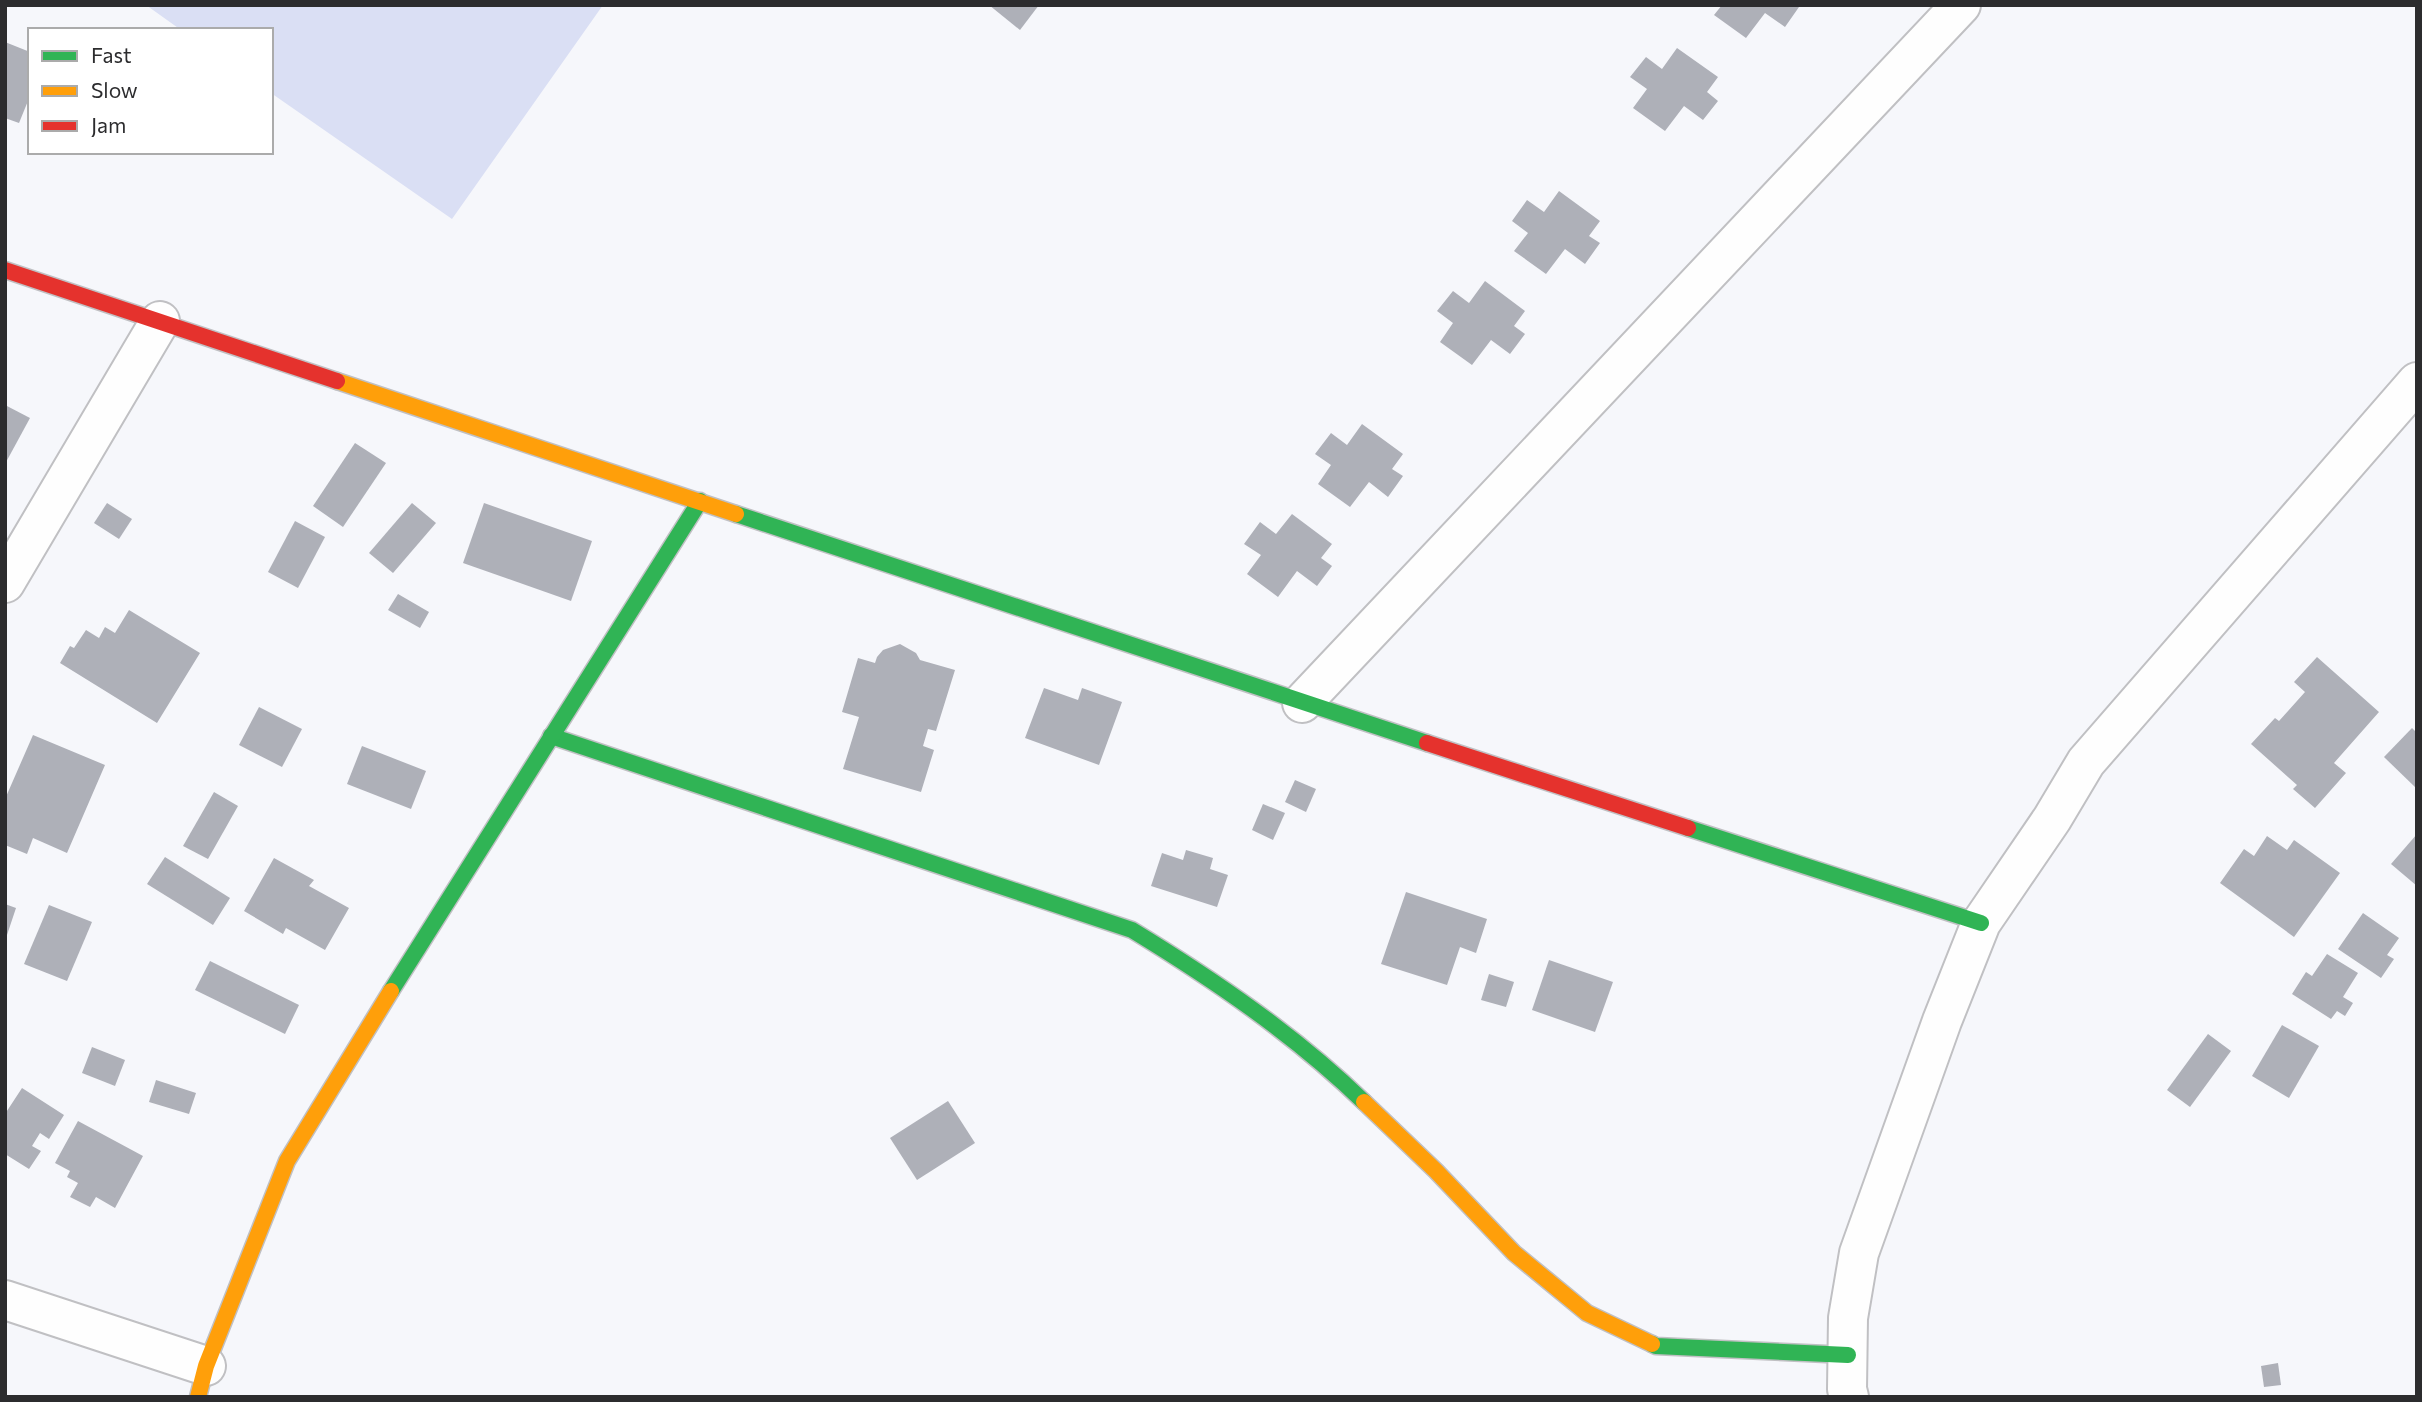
<svg xmlns="http://www.w3.org/2000/svg" width="2422" height="1402" viewBox="0 0 2422 1402" font-family="Commissioner,sans-serif">
<rect width="100%" height="100%" fill="#f6f7fb"/>
<polygon fill="#dadff4" points="146,5 603,5 452,219 271,93 271,30 181,30"/>
<g fill="#aeb0b8">
<polygon points="989,5 1039,5 1020,30"/>
<polygon points="1722,5 1796,5 1799,7 1785,27 1765,13 1746,38 1714,15"/>
<polygon points="5,42 30,52 30,96 19,123 5,118"/>
<polygon points="1677,48 1718,77 1707,92 1718,101 1703,120 1684,106 1665,131 1633,108 1647,89 1630,77 1646,57 1662,69"/>
<polygon points="1559,191 1600,221 1589,236 1600,243 1585,264 1565,249 1546,274 1514,251 1528,233 1512,221 1527,200 1544,212"/>
<polygon points="1485,281 1525,311 1514,326 1525,334 1510,354 1491,340 1472,365 1440,342 1453,323 1437,311 1453,291 1469,303"/>
<polygon points="5,405 30,418 5,464"/>
<polygon points="1362,424 1403,454 1392,469 1403,476 1388,497 1369,482 1350,507 1318,484 1331,465 1315,454 1331,433 1347,445"/>
<polygon points="355,443 386,463 343,527 313,506"/>
<polygon points="107,503 132,519 119,539 94,523"/>
<polygon points="412,503 436,523 393,573 369,553"/>
<polygon points="484,503 592,541 571,601 463,563"/>
<polygon points="1292,514 1332,544 1321,558 1332,566 1317,586 1297,571 1278,597 1247,574 1261,555 1244,544 1260,522 1276,534"/>
<polygon points="295,521 325,537 298,588 268,572"/>
<polygon points="398,594 429,612 420,628 388,610"/>
<polygon points="129,610 200,653 157,723 60,663 70,646 74,648 86,630 99,638 105,627 115,633"/>
<polygon points="900,644 916,653 920,660 955,670 936,731 928,729 923,746 934,750 921,792 843,769 859,717 842,712 858,658 875,663 877,657 883,650"/>
<polygon points="2317,657 2379,712 2334,763 2346,773 2315,808 2293,789 2297,785 2251,744 2275,718 2279,721 2305,692 2294,682"/>
<polygon points="1044,688 1078,700 1082,688 1122,702 1099,765 1025,738"/>
<polygon points="259,707 302,729 282,767 239,745"/>
<polygon points="2412,728 2417,733 2417,789 2384,757"/>
<polygon points="33,735 105,765 67,853 33,838 27,854 5,845 5,799"/>
<polygon points="362,746 426,771 411,809 347,784"/>
<polygon points="1295,780 1316,789 1306,812 1285,802"/>
<polygon points="214,792 238,806 208,859 183,846"/>
<polygon points="1263,804 1285,813 1273,840 1252,830"/>
<polygon points="2417,834 2417,886 2391,864"/>
<polygon points="2267,836 2287,850 2294,840 2340,873 2294,937 2220,883 2244,849 2254,856"/>
<polygon points="1186,850 1213,858 1210,869 1228,875 1217,907 1151,886 1162,853 1183,860"/>
<polygon points="165,857 230,898 213,925 147,884"/>
<polygon points="274,858 314,880 309,886 349,908 325,950 286,928 283,934 244,911"/>
<polygon points="1406,892 1487,919 1476,953 1460,947 1447,985 1381,964"/>
<polygon points="5,904 16,908 6,938 5,938"/>
<polygon points="49,905 92,922 67,981 24,964"/>
<polygon points="2363,913 2399,938 2387,955 2394,959 2381,978 2338,949"/>
<polygon points="2327,954 2358,973 2343,997 2353,1003 2345,1016 2337,1011 2331,1019 2292,994 2306,972 2312,976"/>
<polygon points="1549,960 1613,982 1595,1032 1532,1010"/>
<polygon points="210,961 299,1005 285,1034 195,990"/>
<polygon points="1489,974 1514,982 1506,1007 1481,1000"/>
<polygon points="2282,1025 2319,1046 2289,1098 2252,1076"/>
<polygon points="2208,1034 2231,1051 2190,1107 2167,1090"/>
<polygon points="92,1047 125,1060 115,1086 82,1073"/>
<polygon points="156,1080 196,1093 189,1114 149,1102"/>
<polygon points="22,1088 64,1115 49,1139 40,1133 32,1146 41,1151 29,1169 5,1154 5,1114"/>
<polygon points="948,1101 975,1143 917,1180 890,1138"/>
<polygon points="78,1121 143,1156 115,1208 96,1197 90,1207 70,1197 78,1183 67,1177 70,1171 55,1163"/>
<polygon points="2278,1363 2281,1385 2264,1387 2261,1366"/>
</g>
<g fill="none" stroke-linecap="round" stroke-linejoin="round">
<g stroke="#c0c0c3" stroke-width="42">
<g id="street">
<polyline points="5,583 160,321"/>
<polyline points="1302,703 1961,5"/>
<polyline points="5,1300 206,1366"/>
<polyline points="1849,1397 1847,1389 1848,1318 1859,1253 1942,1021 1981,923 2052,819 2086,762 2417,382"/>
</g>
</g>
<g stroke="#c0c0c3" stroke-width="19">
<g id="fast">
<polyline points="736,514 1427,743"/>
<path d="M551 736 1132 930C1214 980 1295 1035 1364 1102"/>
<polyline points="1688,828 1981,923"/>
<polyline points="391,991 700,501"/>
<polyline points="1652,1344 1656,1346 1848,1355"/>
</g>
</g>
<g stroke="#c0c0c3" stroke-width="19">
<g id="slow">
<polyline points="337,381 736,514"/>
<polyline points="1364,1102 1436,1171 1514,1253 1587,1313 1652,1344"/>
<polyline points="198,1397 206,1366 287,1161 391,991"/>
</g>
</g>
<g stroke="#c0c0c3" stroke-width="19">
<g id="jam">
<polyline points="5,270 337,381"/>
<polyline points="1427,743 1688,828"/>
</g>
</g>
<use href="#street" stroke="#fefefe" stroke-width="38"/>
<use href="#fast" stroke="#30b455" stroke-width="16"/>
<use href="#slow" stroke="#ff9f0a" stroke-width="16"/>
<use href="#jam" stroke="#e5322d" stroke-width="16"/>
</g>
<rect width="2422" height="1402" fill="none" stroke="#2c2c2e" stroke-width="14"/>
<rect x="28" y="28" width="245" height="126" fill="#ffffff" stroke="#ababab" stroke-width="2"/>
<rect x="42" y="51" width="35" height="10" fill="#30b455" stroke="#ababab" stroke-width="2"/>
<text x="91" y="63" font-size="21" fill="#2c2c2e">Fast</text>
<rect x="42" y="86" width="35" height="10" fill="#ff9f0a" stroke="#ababab" stroke-width="2"/>
<text x="91" y="98" font-size="21" fill="#2c2c2e">Slow</text>
<rect x="42" y="121" width="35" height="10" fill="#e5322d" stroke="#ababab" stroke-width="2"/>
<text x="91" y="133" font-size="21" fill="#2c2c2e">Jam</text>
</svg>
